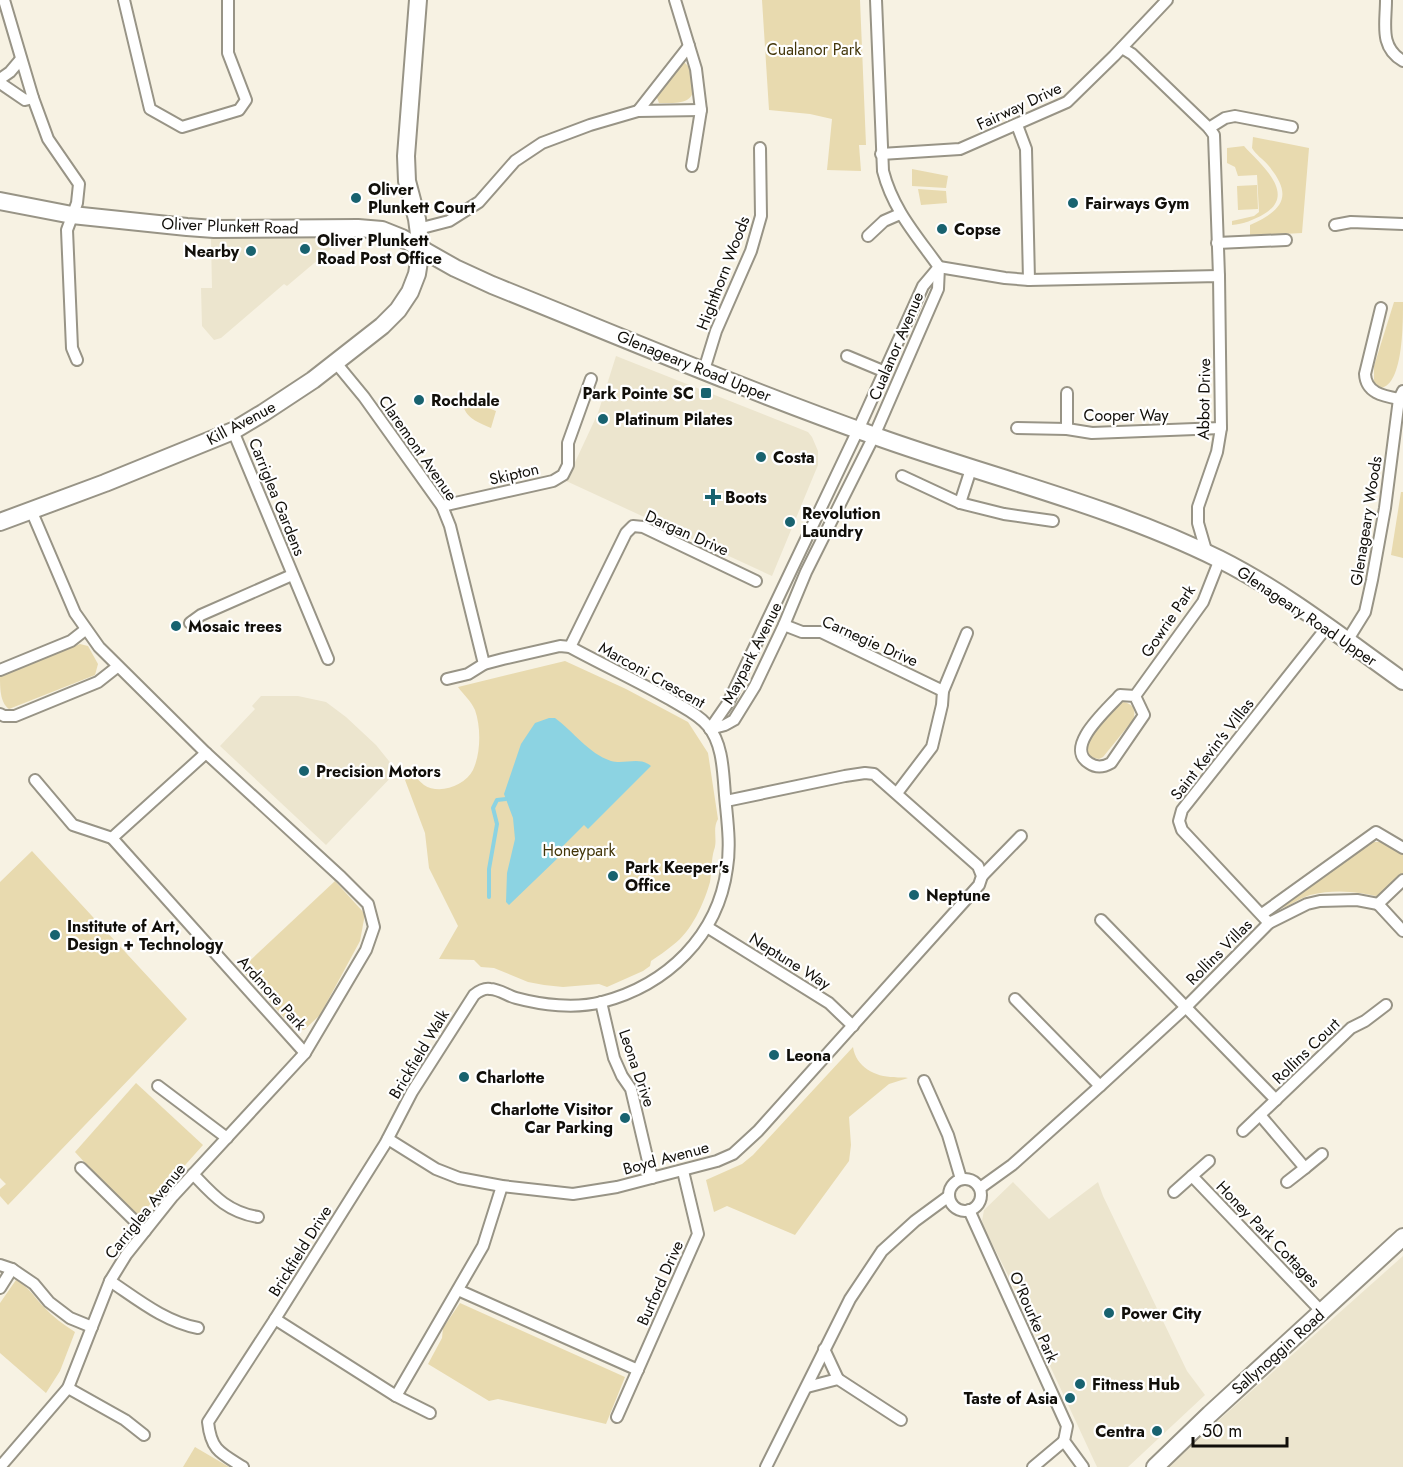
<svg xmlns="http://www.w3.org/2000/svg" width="1403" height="1467" viewBox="0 0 1403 1467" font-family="Jost,sans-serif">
<rect width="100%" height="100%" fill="#f7f2e3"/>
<g fill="#ece5ce">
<polygon points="345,237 287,286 284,284 221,338 214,340 202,326 201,288 212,288 211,239"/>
<polygon points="616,356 808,432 812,437 818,451 818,465 772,576 564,480 570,473 598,413"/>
<polygon points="261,696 298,696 326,702 346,717 376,745 397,771 326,845 220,746 255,709 252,706"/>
<polygon points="1013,1182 1049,1219 1098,1182 1103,1196 1187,1371 1205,1395 1128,1467 1097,1467 1005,1269 985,1230 982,1221 984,1210"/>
<polygon points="1403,1256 1403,1467 1166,1467"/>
</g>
<g fill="#e8daaf">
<polygon points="762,0 860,0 866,145 859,145 861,171 827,170 832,119 810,114 769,110"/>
<path d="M681 63H685C691 68 692 73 693 81 697 105 678 103 659 103L656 95Z"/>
<path d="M1253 137 1309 148 1302 233 1250 236V225C1283 210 1294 196 1268 165 1263 159 1256 155 1252 148Z"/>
<path d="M1244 146C1260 164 1298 194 1264 214 1254 220 1243 224 1232 225V221L1254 216 1259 212 1257 175 1238 176 1235 167 1227 163V148Z"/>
<polygon points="912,169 948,176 946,188 912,186"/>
<polygon points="1257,185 1258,209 1238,210 1237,186"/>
<polygon points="918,189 946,191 947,203 921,205"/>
<path d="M1394 302H1403C1403 324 1403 384 1381 388L1374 383V366Z"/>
<path d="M462 398 496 411 491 428C475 421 463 417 462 398Z"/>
<polygon points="1401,492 1403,492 1403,558 1391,555"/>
<path d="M80 644 88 646 98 664 95 675 9 709C0 703 0 688 0 675Z"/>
<path d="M565 661 626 689 688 722 708 753 718 819C712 829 718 840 714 850 711 860 712 871 710 882 704 903 692 931 673 945 666 951 658 956 651 961L650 966 643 971 607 987 599 984 563 987 544 985 528 982 494 968 481 967 474 960 439 959 458 926 429 868 425 833 405 780 413 775C417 778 420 782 424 785 439 795 465 786 473 770 481 753 481 727 475 710 471 701 463 694 458 687Z"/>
<path d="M1121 702C1132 702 1137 710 1133 720L1103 757 1099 759 1090 757 1086 750C1088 737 1109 707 1121 702Z"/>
<path d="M1372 842H1380L1403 854V873L1380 897C1357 891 1334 889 1310 895 1296 900 1286 909 1271 911Z"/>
<polygon points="32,851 187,1019 8,1205 0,1196 0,1189 6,1184 0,1178 0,882"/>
<polygon points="335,881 365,914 360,941 320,1015 304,1030 293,1028 241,969"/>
<path d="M853 1047C856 1067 875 1077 894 1077 899 1078 905 1077 908 1078L889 1084 849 1117 851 1145 849 1161 795 1235 727 1206 714 1212 706 1180 742 1164 753 1155Z"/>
<polygon points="136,1083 203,1145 137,1219 75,1152"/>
<path d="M16 1280C31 1289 33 1296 44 1307 53 1317 64 1325 75 1332L60 1371 46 1393 0 1353V1303Z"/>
<polygon points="460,1303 625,1377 606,1424 498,1399 489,1401 428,1364 442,1338 443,1328"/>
<polygon points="195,1447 229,1467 183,1467"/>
</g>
<path fill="#8cd3e2" d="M549 718H555C574 732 588 753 611 761 624 765 639 756 651 766L588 829 584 825 558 851 561 855 509 905 506 902 507 873 515 839 513 818 504 794 521 744 535 723Z"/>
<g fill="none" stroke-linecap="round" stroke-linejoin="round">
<polyline stroke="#8cd3e2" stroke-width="4" points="489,897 489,869 497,824 493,808 497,800 506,799"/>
<g stroke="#989486" stroke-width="14">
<g id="street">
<polyline points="4,0 33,98 48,139 79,184 77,203 67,230 72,348 77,360"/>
<polyline points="124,0 150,109 182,127 239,110 246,100 228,53 228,0"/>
<polyline points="675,0 696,69 701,110 692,166"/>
<path d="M1386 0C1386 24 1379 47 1403 61"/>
<polyline points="1122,48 1132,54 1209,128 1214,135 1219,276"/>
<polyline points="0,79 10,72 21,59"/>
<polyline points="0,83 25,100 33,98"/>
<polyline points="638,111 689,46"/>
<polyline points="1017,125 1026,149 1029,280"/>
<polyline points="1209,128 1225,118 1235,116 1292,127"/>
<polyline points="881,154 960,149 1067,102 1114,56 1167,0"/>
<polyline points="1335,225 1351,222 1403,224"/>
<polyline points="418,229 449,221 479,202 515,161 542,143 590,125 638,111 701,110"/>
<polyline points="868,236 884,221 900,214"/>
<polyline points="1217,243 1286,240"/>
<polyline points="939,267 1005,278 1029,280 1219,276 1221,428 1217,452 1198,507 1198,523 1207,554"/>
<path d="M1381 308 1365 374C1366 393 1383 396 1399 399"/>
<polyline points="847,356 883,371"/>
<polyline points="336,363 364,397 442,506 450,526 484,664"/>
<polyline points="704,370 716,331 751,251 761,216 760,148"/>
<polyline points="1067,393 1067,429"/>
<polyline points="1017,428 1067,429 1092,433 1221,428"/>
<polyline points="233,431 328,659"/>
<polyline points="902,476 960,503 1004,514 1053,521"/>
<polyline points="960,503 971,469"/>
<polyline points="442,506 553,481 563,475 568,465 568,443 591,379"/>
<polyline points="190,623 201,615 292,575"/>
<polyline points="784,625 802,632 821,632 943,691"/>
<polyline points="1347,641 1365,612 1372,580 1385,508 1399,399 1403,391"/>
<polyline points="570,647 626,533 633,526 643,527 756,581"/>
<polyline points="0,670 71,641 85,630"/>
<path d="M447 679 468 674 484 664 503 659 560 646 570 647C603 665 638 681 671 700 684 708 698 714 708 726 723 744 723 772 725 795 727 819 731 844 727 868 718 936 667 985 602 1002 575 1009 542 1005 516 998 508 996 499 989 490 989 484 988 479 991 474 995L412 1092 385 1144 275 1319 396 1396 483 1246 502 1186"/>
<path d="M1120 695 1135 696 1144 715 1111 763C1104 767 1096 768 1089 763 1063 747 1108 709 1120 695Z"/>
<polyline points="1135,696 1203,602 1220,559"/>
<polyline points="0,714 4,716 15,716 98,682 117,667"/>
<path d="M710 729 725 725 734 720 755 686 784 625 806 572 874 436 938 289 939 267C917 236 893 210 883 171L876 0"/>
<polyline points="710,729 728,703 858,430 923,286 939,267"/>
<polyline points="206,753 112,838 305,1053"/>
<polyline points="35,780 73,825 112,838"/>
<polyline points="897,793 932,747 942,705 943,691 967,633"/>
<polyline points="982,876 1021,836"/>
<polyline points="1378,904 1403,931"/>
<polyline points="1378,904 1403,880"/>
<polyline points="1262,914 1376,832 1403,848"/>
<polyline points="1101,920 1276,1100"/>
<polyline points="1269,923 1182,830 1179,821 1182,810 1327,627"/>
<polyline points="707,927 829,1003 853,1026"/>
<polyline points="1015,999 1100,1086"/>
<polyline points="601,1002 614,1058 622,1076 631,1089 652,1178"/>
<polyline points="924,1081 948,1135 961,1179"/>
<polyline points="158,1086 227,1138"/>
<polyline points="1260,1115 1305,1168 1287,1182"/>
<polyline points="1243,1131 1351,1028 1365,1021 1386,1005"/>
<polyline points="388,1139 436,1169 459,1178 502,1186 573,1194 617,1187 717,1161 733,1154 758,1131 979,885 982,876 978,866 874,774 865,773 845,776 726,801"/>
<polyline points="81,1168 145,1231"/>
<polyline points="1305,1168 1322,1154"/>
<path d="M193 1174C213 1195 227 1212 258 1217"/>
<polyline points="1192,1176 1209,1161"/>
<circle cx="965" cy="1195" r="16"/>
<polyline points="980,1188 1012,1165 1100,1086 1186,1007 1269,923 1307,904 1320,901 1357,900 1378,904"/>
<polyline points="1174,1192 1192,1176 1322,1312"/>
<polyline points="969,1210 1067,1426 1064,1441 1083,1467"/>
<polyline points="0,1265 12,1269 34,1284 49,1302 70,1318 92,1327"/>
<path d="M110 1281C137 1299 165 1322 198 1328"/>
<polyline points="0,1288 12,1269"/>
<polyline points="458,1290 638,1370"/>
<polyline points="824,1349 838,1379"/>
<polyline points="807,1387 838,1379 901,1420"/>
<polyline points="68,1388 125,1420 144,1435"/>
<polyline points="396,1396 430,1413"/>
<polyline points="617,1417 698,1234 683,1171"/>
<polyline points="0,1467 68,1388 110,1281 126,1255 173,1196 305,1053 366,950 374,927 368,904 341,877 206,753 99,647 75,613 31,510"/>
<path d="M243 1467C220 1453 211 1450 208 1422L275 1319"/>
<polyline points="766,1467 850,1299 882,1251 915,1221 949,1196"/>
<polyline points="1033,1467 1064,1441"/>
</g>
</g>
<g stroke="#989486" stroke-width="20">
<g id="secondary">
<path d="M0 201 72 215 187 227 214 229 358 228 382 230 402 238 455 268 492 285C619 336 745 390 875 436 989 477 1110 505 1219 559 1285 592 1344 639 1403 681"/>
<polyline points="0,522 105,483 233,431 263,413 313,380 382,326 398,310 410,292 417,274 421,249 417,219 407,181 406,156 418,0"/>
<polyline points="1155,1467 1210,1414 1403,1237"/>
</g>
</g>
<use href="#street" stroke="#fff" stroke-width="10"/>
<use href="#secondary" stroke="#fff" stroke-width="16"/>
</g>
<g fill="#18626f" stroke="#fff" stroke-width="2">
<circle cx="356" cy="198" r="6"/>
<circle cx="1073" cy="203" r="6"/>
<circle cx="942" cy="229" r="6"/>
<circle cx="305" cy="249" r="6"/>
<circle cx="251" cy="251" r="6"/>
<rect x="700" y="387" width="12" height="12" rx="3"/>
<circle cx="419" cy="400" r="6"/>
<circle cx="603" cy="419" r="6"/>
<circle cx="761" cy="457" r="6"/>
<path d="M710 488h6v6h6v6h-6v6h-6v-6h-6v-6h6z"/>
<circle cx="790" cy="522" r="6"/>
<circle cx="176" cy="626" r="6"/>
<circle cx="304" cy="771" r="6"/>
<circle cx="613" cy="876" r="6"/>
<circle cx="914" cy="895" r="6"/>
<circle cx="55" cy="935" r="6"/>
<circle cx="774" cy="1055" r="6"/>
<circle cx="464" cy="1077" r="6"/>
<circle cx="625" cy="1118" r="6"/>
<circle cx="1109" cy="1313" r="6"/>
<circle cx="1080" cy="1384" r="6"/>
<circle cx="1070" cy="1398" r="6"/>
<circle cx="1157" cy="1431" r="6"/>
</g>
<g text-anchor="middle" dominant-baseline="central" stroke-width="4.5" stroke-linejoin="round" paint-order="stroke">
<g font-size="16" fill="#423508" stroke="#fff">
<text x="814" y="49">Cualanor Park</text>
<text x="579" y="850">Honeypark</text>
</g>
<g font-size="16" fill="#110f0a" stroke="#fff">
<text transform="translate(1019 106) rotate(-25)">Fairway Drive</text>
<text transform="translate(230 226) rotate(2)">Oliver Plunkett Road</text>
<text transform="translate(723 273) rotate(-69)">Highthorn Woods</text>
<text transform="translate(896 346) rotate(-67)">Cualanor Avenue</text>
<text transform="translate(694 366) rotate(22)">Glenageary Road Upper</text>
<text transform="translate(1204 399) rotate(-89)">Abbot Drive</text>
<text x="1126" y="415">Cooper Way</text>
<text transform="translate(241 423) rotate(-28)">Kill Avenue</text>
<text transform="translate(418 448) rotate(55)">Claremont Avenue</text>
<text transform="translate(514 474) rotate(-13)">Skipton</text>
<text transform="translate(277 497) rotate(68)">Carriglea Gardens</text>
<text transform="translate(1366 521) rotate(-81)">Glenageary Woods</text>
<text transform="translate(687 533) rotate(24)">Dargan Drive</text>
<text transform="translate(1307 616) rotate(34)">Glenageary Road Upper</text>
<text transform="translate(1168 621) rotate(-56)">Gowrie Park</text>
<text transform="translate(870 641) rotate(24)">Carnegie Drive</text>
<text transform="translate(752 653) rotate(-63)">Maypark Avenue</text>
<text transform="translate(652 675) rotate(29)">Marconi Crescent</text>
<text transform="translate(1212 749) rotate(-52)">Saint Kevin's Villas</text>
<text transform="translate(1219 952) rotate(-45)">Rollins Villas</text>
<text transform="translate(790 961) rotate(32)">Neptune Way</text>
<text transform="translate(272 993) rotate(48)">Ardmore Park</text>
<text transform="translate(1306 1051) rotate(-44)">Rollins Court</text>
<text transform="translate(419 1054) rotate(-59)">Brickfield Walk</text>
<text transform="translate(637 1068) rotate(71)">Leona Drive</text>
<text transform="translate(666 1158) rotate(-15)">Boyd Avenue</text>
<text transform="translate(145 1211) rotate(-51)">Carriglea Avenue</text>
<text transform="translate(1268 1234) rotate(46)">Honey Park Cottages</text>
<text transform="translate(300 1251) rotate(-58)">Brickfield Drive</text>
<text transform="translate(660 1283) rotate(-66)">Burford Drive</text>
<text transform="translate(1034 1317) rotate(66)">O'Rourke Park</text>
<text transform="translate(1278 1352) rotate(-42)">Sallynoggin Road</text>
</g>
<g font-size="16" font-weight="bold" fill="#110f0a" stroke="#fff" text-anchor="start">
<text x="368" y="189">Oliver<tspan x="368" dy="18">Plunkett Court</tspan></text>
<text x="1085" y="203">Fairways Gym</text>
<text x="954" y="229">Copse</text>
<text x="317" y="240">Oliver Plunkett<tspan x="317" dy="18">Road Post Office</tspan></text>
<text x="239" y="251" text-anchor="end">Nearby</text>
<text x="694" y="393" text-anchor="end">Park Pointe SC</text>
<text x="431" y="400">Rochdale</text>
<text x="615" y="419">Platinum Pilates</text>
<text x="773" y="457">Costa</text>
<text x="725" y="497">Boots</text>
<text x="802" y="513">Revolution<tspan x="802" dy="18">Laundry</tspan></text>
<text x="188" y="626">Mosaic trees</text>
<text x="316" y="771">Precision Motors</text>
<text x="625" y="867">Park Keeper's<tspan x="625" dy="18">Office</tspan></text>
<text x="926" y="895">Neptune</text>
<text x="67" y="926">Institute of Art,<tspan x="67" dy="18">Design + Technology</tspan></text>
<text x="786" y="1055">Leona</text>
<text x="476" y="1077">Charlotte</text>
<text x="613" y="1109" text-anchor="end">Charlotte Visitor<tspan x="613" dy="18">Car Parking</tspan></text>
<text x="1121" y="1313">Power City</text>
<text x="1092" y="1384">Fitness Hub</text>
<text x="1058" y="1398" text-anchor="end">Taste of Asia</text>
<text x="1145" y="1431" text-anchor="end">Centra</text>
</g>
</g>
<path d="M1193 1437v9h94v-9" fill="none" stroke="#110f0a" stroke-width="3"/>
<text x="1202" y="1437" font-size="18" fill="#110f0a" stroke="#ffffff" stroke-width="4.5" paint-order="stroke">50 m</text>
</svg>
